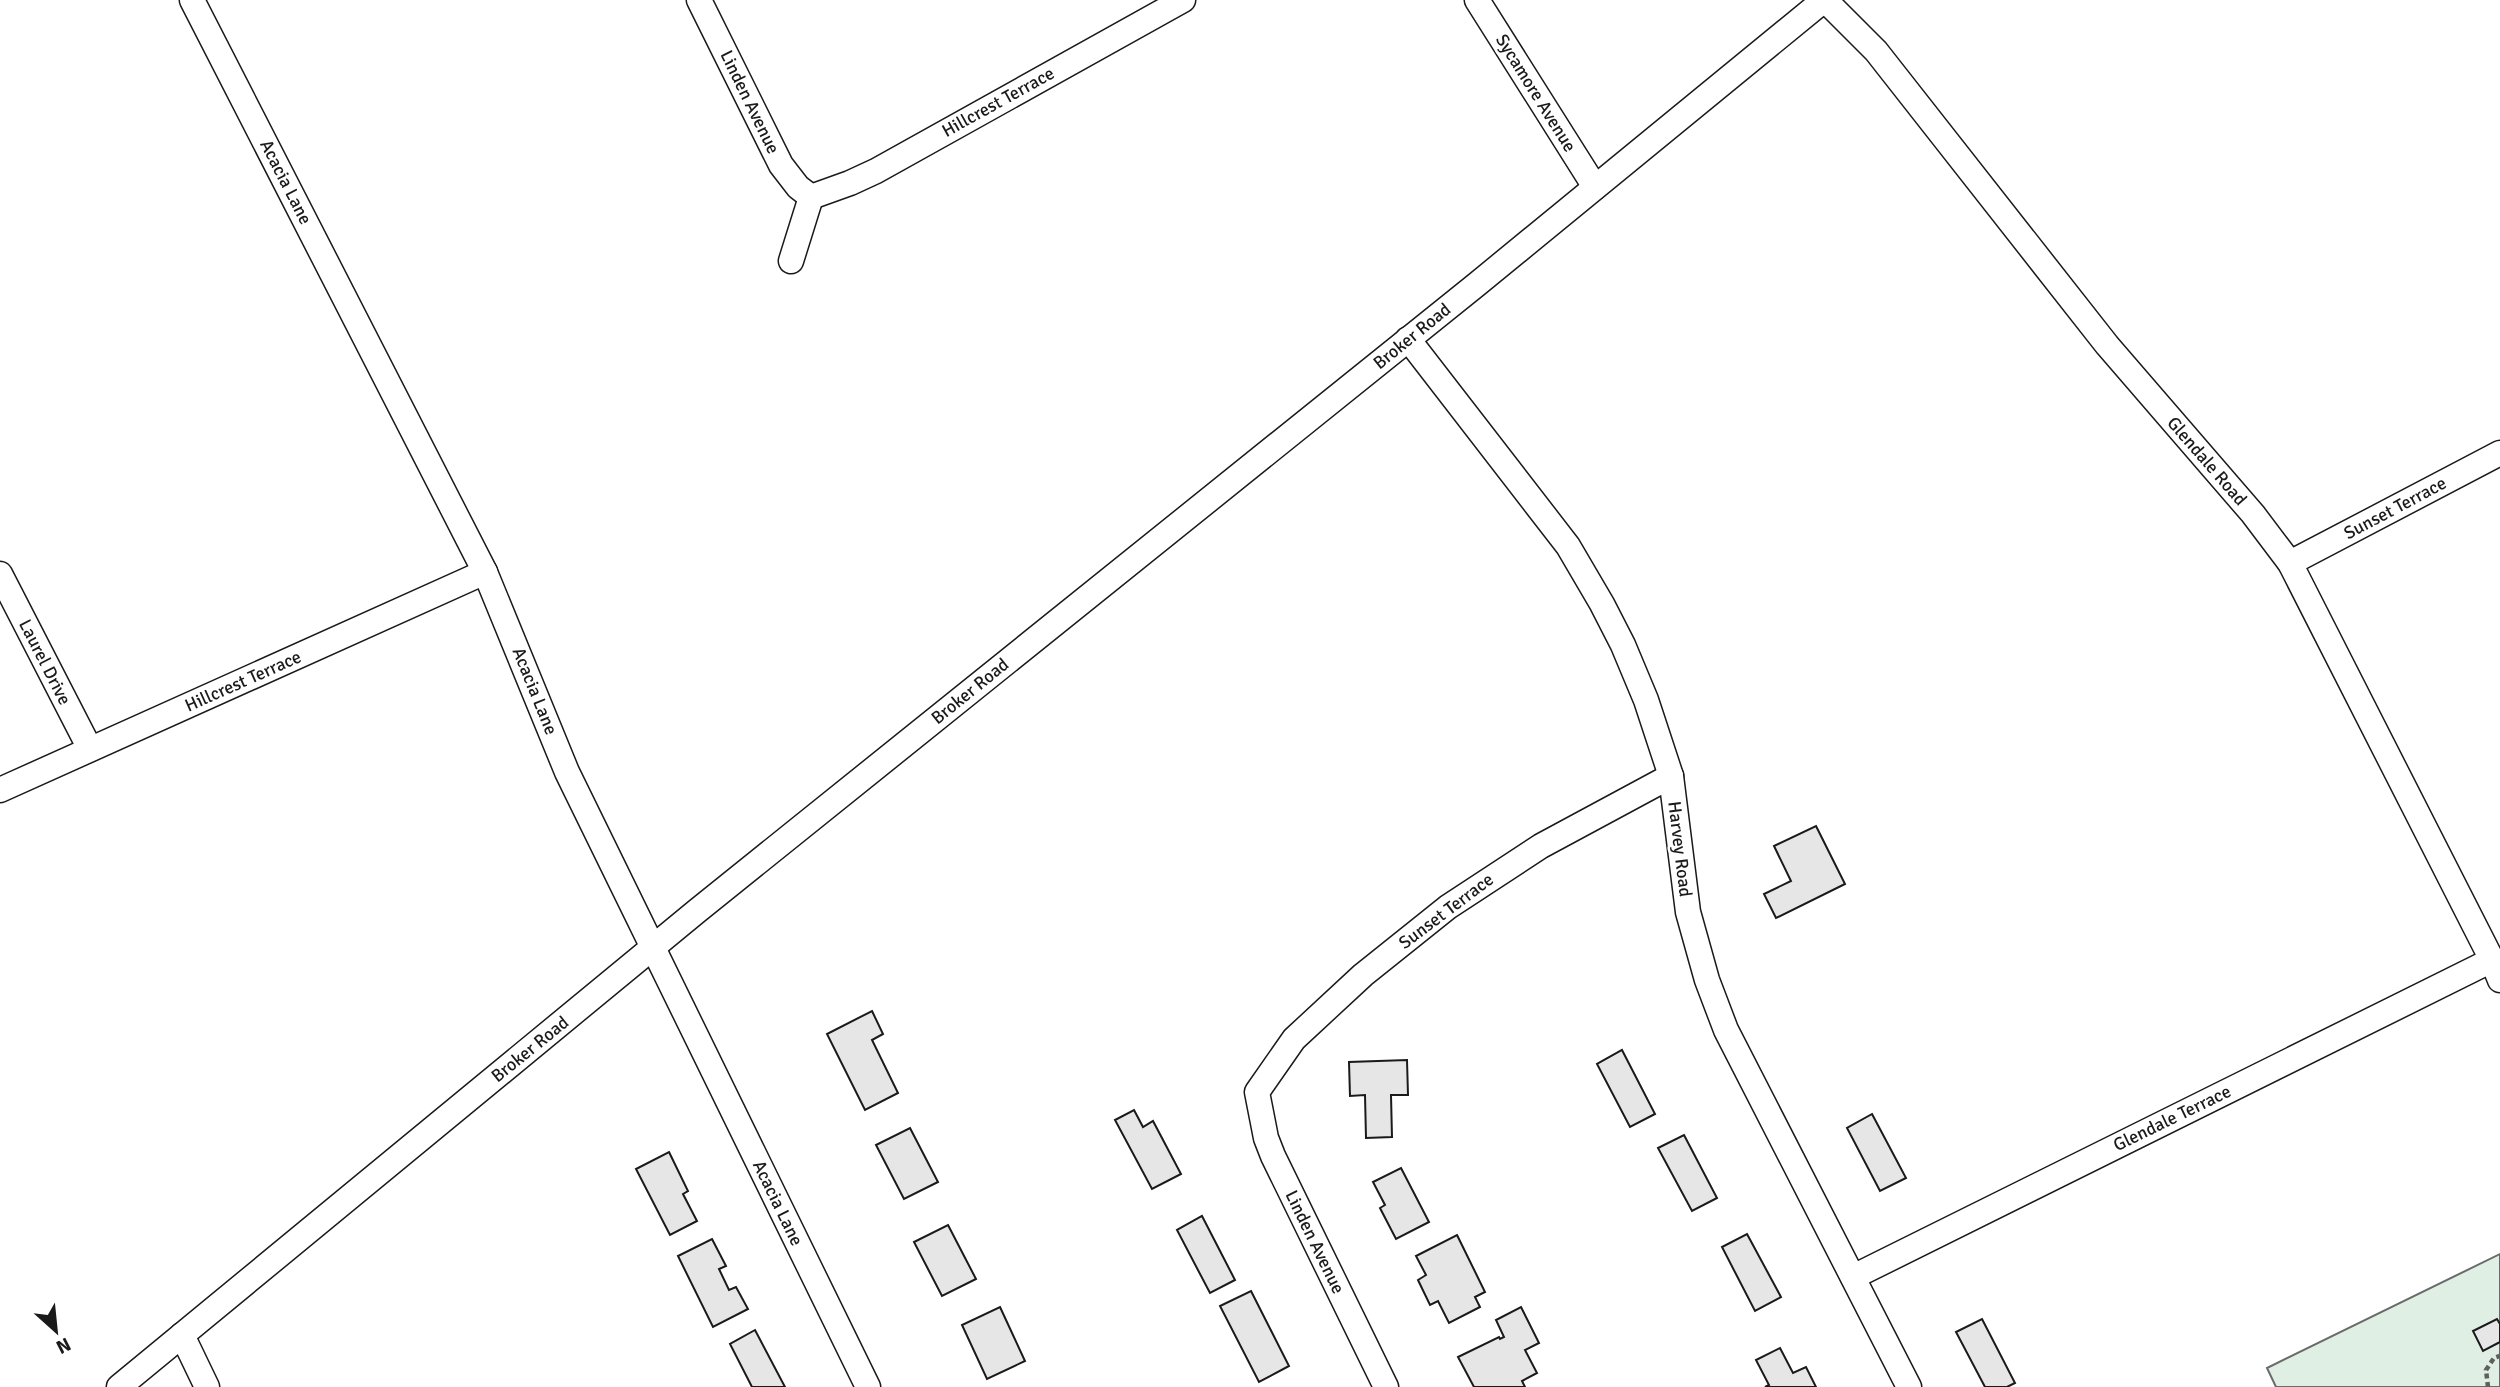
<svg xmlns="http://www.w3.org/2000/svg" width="2500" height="1387" viewBox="0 0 2500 1387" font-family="Signika,sans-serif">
<rect width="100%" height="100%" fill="#fff"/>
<polygon fill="#e0efe3" stroke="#6a6a6a" stroke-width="2" points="2500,1254 2500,1387 2276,1387 2267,1368"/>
<g fill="#e6e6e6" stroke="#1a1a1a" stroke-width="2">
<polygon points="1816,826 1845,884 1776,918 1764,894 1791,881 1774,846"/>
<polygon points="872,1011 883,1034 872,1040 898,1093 865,1110 827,1034"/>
<polygon points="1622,1050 1655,1114 1630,1127 1597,1064"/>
<polygon points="1407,1060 1408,1095 1391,1095 1392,1137 1366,1138 1365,1095 1350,1096 1349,1062"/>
<polygon points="1134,1110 1143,1127 1153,1121 1181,1174 1152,1189 1115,1120"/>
<polygon points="1872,1114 1906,1178 1880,1191 1847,1128"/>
<polygon points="910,1128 938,1182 904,1199 876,1145"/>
<polygon points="1684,1135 1717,1198 1692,1211 1658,1148"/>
<polygon points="669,1152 688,1191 683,1194 697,1221 670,1235 636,1169"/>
<polygon points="1401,1168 1429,1222 1396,1239 1380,1208 1385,1205 1373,1182"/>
<polygon points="1202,1216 1235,1280 1210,1293 1177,1230"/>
<polygon points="948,1225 976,1279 942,1296 914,1242"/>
<polygon points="1747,1234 1781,1297 1755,1311 1722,1247"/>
<polygon points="1457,1235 1485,1292 1475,1297 1480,1307 1449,1323 1438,1301 1430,1305 1418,1280 1426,1275 1416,1256"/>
<polygon points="712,1239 726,1266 719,1269 729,1290 736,1287 748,1309 713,1327 678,1256"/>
<polygon points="1251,1291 1289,1366 1259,1382 1220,1306"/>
<polygon points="1000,1307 1025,1361 987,1379 962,1325"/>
<polygon points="1521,1307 1539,1343 1525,1350 1537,1373 1522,1381 1525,1387 1474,1387 1458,1357 1499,1337 1500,1339 1504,1337 1496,1320"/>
<polygon points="1982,1319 2015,1383 2007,1387 1985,1387 1956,1332"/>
<polygon points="2497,1319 2500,1324 2500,1342 2483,1351 2473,1331"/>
<polygon points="755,1330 785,1387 752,1387 730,1344"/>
<polygon points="1780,1348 1793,1373 1806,1367 1816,1387 1765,1387 1769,1385 1756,1360"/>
</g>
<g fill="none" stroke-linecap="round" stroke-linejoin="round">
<g stroke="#1a1a1a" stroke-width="27">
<g id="minor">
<polyline points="192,0 485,572 567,772 868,1387"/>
<polyline points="699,0 781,165 798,187 811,197"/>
<polyline points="1477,0 1595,187"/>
<polyline points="1825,0 1876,51 2107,345 2253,514 2290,563 2492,960 2500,980"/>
<polyline points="811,197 850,183 876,171 1183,0"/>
<polyline points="791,261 811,197"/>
<polyline points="1408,339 1568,546 1602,604 1623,645 1646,700 1671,776 1688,912 1707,980 1726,1030 1909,1387"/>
<polyline points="2290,563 2500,453"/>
<polyline points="0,574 90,749"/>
<polyline points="0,790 485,572"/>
<polyline points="1853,1277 2492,960"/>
<polyline points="182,1335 207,1387"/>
<polyline points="119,1387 697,911 1476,285 1824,0"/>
<polyline points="1386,1387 1273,1156 1266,1138 1257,1092 1294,1039 1363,975 1448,907 1541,846 1671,776"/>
</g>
</g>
<polyline stroke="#5f5f5f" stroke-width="4.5" stroke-dasharray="5 3.5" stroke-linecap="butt" points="2488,1387 2486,1370 2494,1358 2500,1356"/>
<use href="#minor" stroke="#fff" stroke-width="24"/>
</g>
<g text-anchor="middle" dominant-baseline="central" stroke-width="5" stroke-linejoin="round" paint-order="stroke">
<g font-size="18" fill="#1a1a1a" stroke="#fff">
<text transform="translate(1536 93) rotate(58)">Sycamore Avenue</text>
<text transform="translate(750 102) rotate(64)">Linden Avenue</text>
<text transform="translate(998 102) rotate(-29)">Hillcrest Terrace</text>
<text transform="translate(286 182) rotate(63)">Acacia Lane</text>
<text transform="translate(1412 336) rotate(-39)">Broker Road</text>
<text transform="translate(2207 461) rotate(49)">Glendale Road</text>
<text transform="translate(2395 508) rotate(-28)">Sunset Terrace</text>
<text transform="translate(45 662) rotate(63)">Laurel Drive</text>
<text transform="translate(243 681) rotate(-24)">Hillcrest Terrace</text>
<text transform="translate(535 691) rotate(68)">Acacia Lane</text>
<text transform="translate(970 691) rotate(-39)">Broker Road</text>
<text transform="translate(1680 849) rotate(83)">Harvey Road</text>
<text transform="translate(1446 911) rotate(-37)">Sunset Terrace</text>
<text transform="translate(530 1049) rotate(-39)">Broker Road</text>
<text transform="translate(2172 1118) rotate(-26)">Glendale Terrace</text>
<text transform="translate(778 1203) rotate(64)">Acacia Lane</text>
<text transform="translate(1315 1242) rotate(64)">Linden Avenue</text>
</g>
</g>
<g transform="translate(56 1331) rotate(153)" stroke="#ffffff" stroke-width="5" paint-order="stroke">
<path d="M0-5L12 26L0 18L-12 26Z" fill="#1a1a1a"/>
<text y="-10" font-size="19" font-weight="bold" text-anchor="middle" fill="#1a1a1a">N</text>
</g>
</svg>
